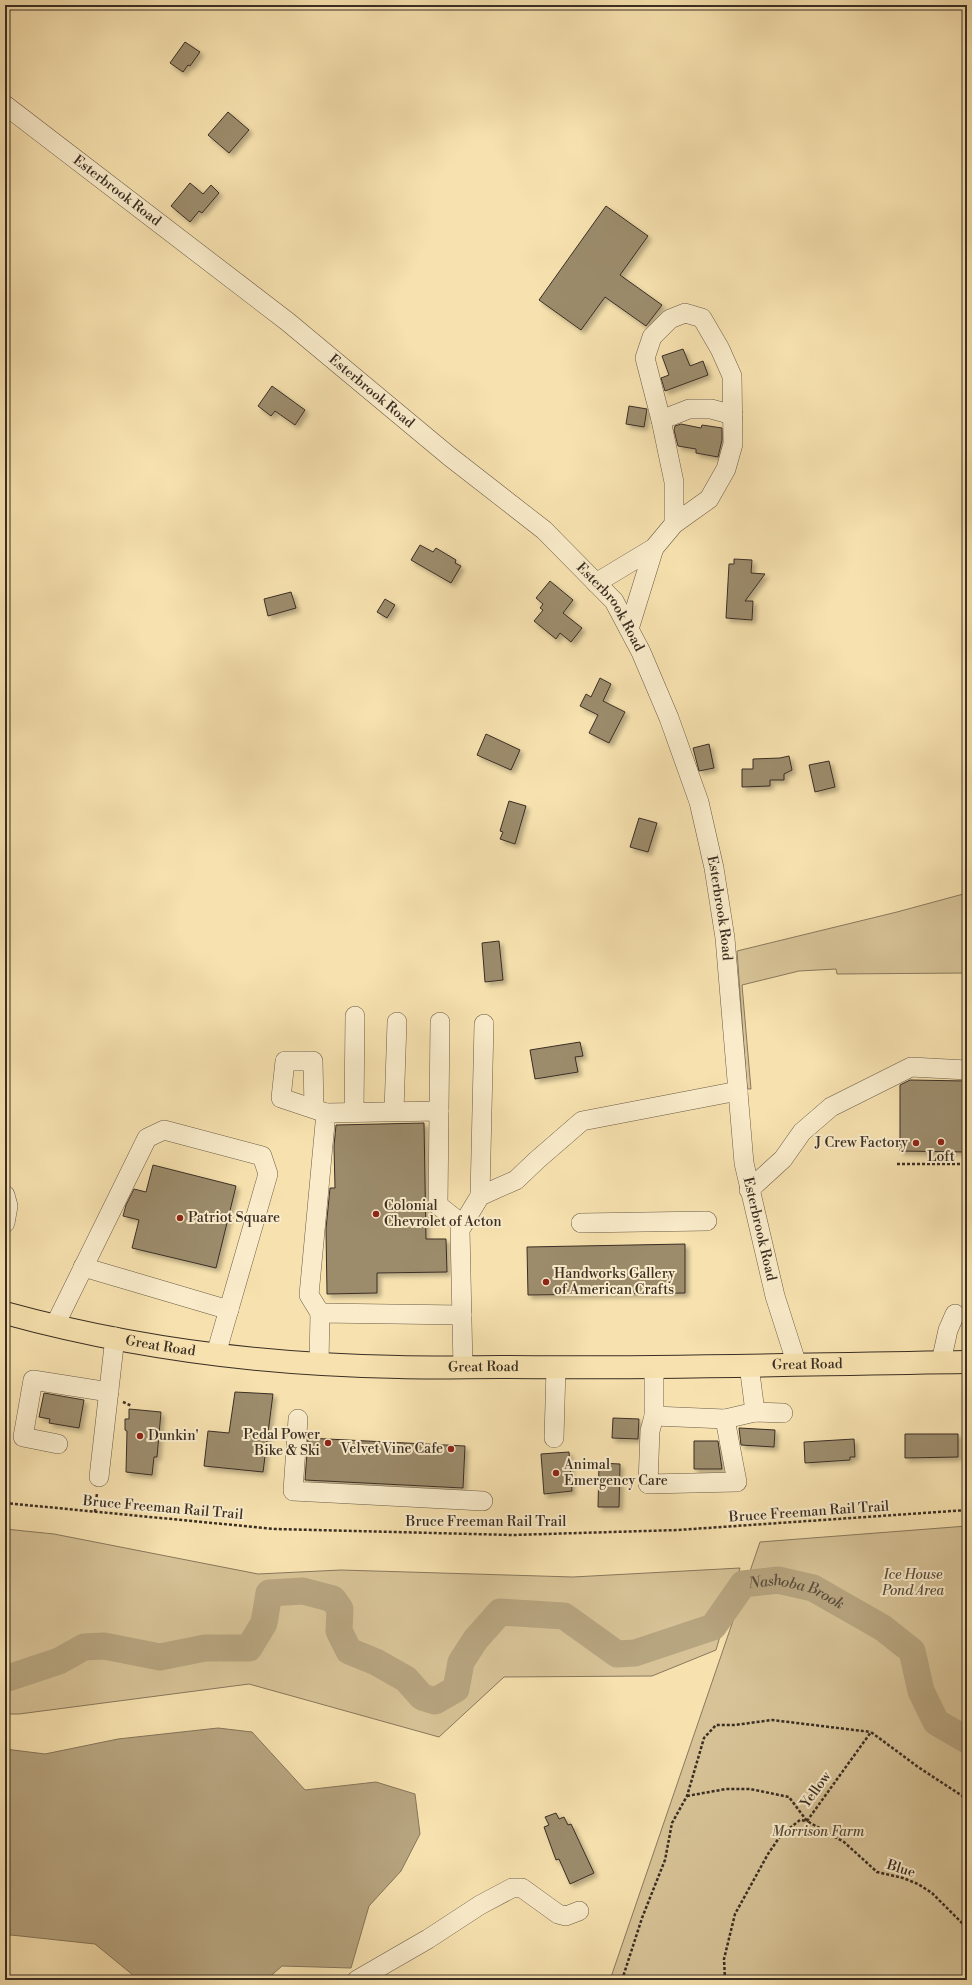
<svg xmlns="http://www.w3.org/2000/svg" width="972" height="1985" viewBox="0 0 972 1985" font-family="'Libre Bodoni',serif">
<defs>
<filter id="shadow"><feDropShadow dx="3.5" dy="3.5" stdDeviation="2" flood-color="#0004"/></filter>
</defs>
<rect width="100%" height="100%" fill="#f7e2af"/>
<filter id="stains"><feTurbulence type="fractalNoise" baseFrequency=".005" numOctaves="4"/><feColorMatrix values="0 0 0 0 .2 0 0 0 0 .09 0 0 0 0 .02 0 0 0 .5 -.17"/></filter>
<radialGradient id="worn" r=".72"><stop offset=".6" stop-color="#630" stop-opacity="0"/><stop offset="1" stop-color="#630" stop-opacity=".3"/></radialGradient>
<g fill="#d7c397" stroke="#88785e">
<polygon points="967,893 967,973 837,974 836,969 799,971 742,985 751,1089 747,1089 737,951 897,912"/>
<polygon points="967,1526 967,1980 610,1980 760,1542"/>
<polygon points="5,1529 54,1534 258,1574 341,1570 573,1577 740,1568 716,1650 652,1676 504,1677 439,1737 249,1684 19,1714 5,1714"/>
</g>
<polygon fill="#b7a580" stroke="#85755b" points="218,1728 252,1732 305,1790 376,1782 415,1794 420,1834 401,1871 369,1906 351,1968 282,1966 266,1980 139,1980 95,1944 11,1935 5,1941 5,1749 45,1754 118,1739"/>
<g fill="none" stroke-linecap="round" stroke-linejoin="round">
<path stroke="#b7a580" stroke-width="27" id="s1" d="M5 1679 59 1661 84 1647 104 1646 160 1657 205 1648H249L264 1623 269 1593 303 1591 333 1599 340 1609 339 1631 349 1651 376 1662 406 1679 422 1697 435 1701 456 1689 461 1662 476 1639 500 1612 564 1616 617 1654 635 1653 713 1627 743 1584 778 1580 813 1588 883 1628 912 1651 921 1691 936 1722 967 1740"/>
</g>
<g fill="#9c8c6c" stroke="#3a2e24" filter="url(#shadow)">
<polygon points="185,42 200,52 190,66 188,65 183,72 170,63"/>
<polygon points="228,112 249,130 229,153 208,135"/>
<polygon points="190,183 203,194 211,185 219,193 202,213 199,211 190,222 171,206"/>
<polygon points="606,206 648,236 620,275 662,305 646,326 605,297 581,330 539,300"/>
<polygon points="683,349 690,366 703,361 708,375 665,391 661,378 669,375 662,356"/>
<polygon points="272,386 305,410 295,425 275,411 271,416 258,406"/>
<polygon points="629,406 647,409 644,427 626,424"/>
<polygon points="681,424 701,428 702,425 722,428 722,440 718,457 696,453 696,449 678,446 674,430 675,426"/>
<polygon points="420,545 433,552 436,548 456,560 455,563 461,566 451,583 411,560"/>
<polygon points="734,559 752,560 751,573 765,574 745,601 753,601 752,620 726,618 729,564 734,564"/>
<polygon points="550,581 573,600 563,613 582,628 571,642 560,633 556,639 534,621 543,610 540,608 543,604 536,598"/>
<polygon points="291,592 296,608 268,616 264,599"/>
<polygon points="385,599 395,605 387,618 377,612"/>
<polygon points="600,678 611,684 603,701 625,712 609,743 589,733 598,715 580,706 586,694 591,697"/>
<polygon points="486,734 520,750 511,770 477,755"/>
<polygon points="709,744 714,768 699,771 693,748"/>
<polygon points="789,756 792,770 784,774 784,780 770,780 770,786 742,787 742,769 753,769 753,759 780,758"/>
<polygon points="829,761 835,787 815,792 809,765"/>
<polygon points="509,801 526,806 515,844 500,839 503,832 500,831"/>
<polygon points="639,818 657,823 648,852 630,847"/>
<polygon points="499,941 503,980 485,982 482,943"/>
<polygon points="580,1042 583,1056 575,1057 578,1072 535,1079 530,1050"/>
<polygon points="910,1080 967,1081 967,1152 900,1151 900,1085"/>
<polygon points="424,1123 426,1239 446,1239 447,1272 377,1273 377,1293 327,1294 326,1229 330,1188 335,1188 334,1146 336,1125"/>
<polygon points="153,1165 236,1186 216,1268 132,1248 139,1220 123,1216 126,1205 134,1189 146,1192"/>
<polygon points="685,1244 685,1293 528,1295 527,1247"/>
<polygon points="235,1392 273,1394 263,1472 204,1466 208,1431 229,1433"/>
<polygon points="44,1393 84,1400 79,1428 49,1423 50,1419 39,1417"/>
<polygon points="129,1409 161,1412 157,1457 154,1457 152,1475 126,1472 127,1431 125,1430 125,1419 129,1419"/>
<polygon points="613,1418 639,1419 638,1439 612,1438"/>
<polygon points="739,1428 775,1430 774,1447 741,1445"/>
<polygon points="905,1434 958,1434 958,1457 905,1458"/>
<polygon points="308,1438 465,1446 463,1488 305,1480"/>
<polygon points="854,1439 855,1457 850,1457 850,1460 805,1463 804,1442"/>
<polygon points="694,1441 718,1441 722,1469 694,1469"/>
<polygon points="569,1452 572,1491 544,1494 541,1454"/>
<polygon points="599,1463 620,1464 619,1507 598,1507"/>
<polygon points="556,1813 559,1819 564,1817 568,1825 571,1824 594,1873 570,1884 559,1859 556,1860 544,1827 549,1825 545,1817"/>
</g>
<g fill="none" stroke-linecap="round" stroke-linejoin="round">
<g stroke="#695b47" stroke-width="20">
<g id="minor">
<path id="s2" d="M5 105 288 322 449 456 544 530 614 601 641 652 669 718 699 802 714 868 725 938 744 1163 775 1296 797 1365"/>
<polyline points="661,420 689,409 711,409 733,415"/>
<polyline points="596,583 654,548 674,524 674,482 661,420 645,358 652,337 670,319 685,313 702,318 720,349 732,376 733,444 726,469 709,499 674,524"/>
<polyline points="629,629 654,548"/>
<polyline points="314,1109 313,1061 285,1061 281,1098 326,1113"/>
<polyline points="394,1111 397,1022"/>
<polyline points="439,1111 440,1022"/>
<polyline points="354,1112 355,1016"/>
<polyline points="749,1190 783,1159 802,1132 831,1107 911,1067 967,1070"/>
<polyline points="5,1195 8,1206 5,1223"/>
<polyline points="480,1196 484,1024"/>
<polyline points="581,1223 707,1221"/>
<polyline points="83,1267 229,1310"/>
<polyline points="320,1313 309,1295 326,1113 439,1111 438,1205 463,1225"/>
<polyline points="55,1325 147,1138 164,1130 262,1156 268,1174 216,1354"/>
<polyline points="941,1362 948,1330 955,1314"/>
<polyline points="319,1363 320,1313 462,1315"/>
<polyline points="749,1365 755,1412"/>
<polyline points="463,1367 460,1229 480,1196 516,1180 537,1160 582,1121 738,1091"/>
<polyline points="654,1367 654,1416 650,1431 648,1484 737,1482 725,1419"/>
<polyline points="654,1416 725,1419 755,1412 783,1413"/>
<polyline points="298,1419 293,1491 483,1501"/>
<polyline points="554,1438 556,1368"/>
<polyline points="58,1444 23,1437 33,1380 109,1392"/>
<polyline points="99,1477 115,1337"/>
<polyline points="357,1980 428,1939 480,1905 512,1888 522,1888 558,1914 566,1916 579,1911"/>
</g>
</g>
<g stroke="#3a2e24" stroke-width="24">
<g id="major">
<path id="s3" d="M5 1313C132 1348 267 1365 399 1367 433 1368 467 1367 501 1367 656 1369 812 1364 967 1362"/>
</g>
</g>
<g stroke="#3a2e24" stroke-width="2.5" stroke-dasharray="3 2" stroke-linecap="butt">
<polyline points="897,1164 967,1164"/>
<polyline points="123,1402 132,1406"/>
<polyline points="5,1503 275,1529 513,1535 678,1530 967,1510"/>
<polyline points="95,1512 97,1493"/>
<polyline points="687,1796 726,1789 750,1789 789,1797 807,1821 844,1842 877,1872 903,1878 918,1884 932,1893 967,1928"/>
<polyline points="622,1980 642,1918 665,1860 672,1823 687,1796 704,1738 716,1725 735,1725 772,1720 871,1732"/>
<polyline points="725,1980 724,1959 735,1914 768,1854 781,1835 800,1820 807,1821 871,1732 918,1767 967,1799"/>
</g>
<use href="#minor" stroke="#faeccb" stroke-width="19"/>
<use href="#major" stroke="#f7e2af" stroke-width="22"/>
</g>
<g fill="#8f2418" stroke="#faeccb" stroke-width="1.5">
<circle cx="941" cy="1142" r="4"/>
<circle cx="916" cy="1143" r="4"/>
<circle cx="376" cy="1214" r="4"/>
<circle cx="180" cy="1218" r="4"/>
<circle cx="546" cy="1282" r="4"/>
<circle cx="140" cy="1436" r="4"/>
<circle cx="328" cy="1443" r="4"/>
<circle cx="451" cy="1449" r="4"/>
<circle cx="556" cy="1473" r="4"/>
</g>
<g text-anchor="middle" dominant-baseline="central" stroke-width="4" stroke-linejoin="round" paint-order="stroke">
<g font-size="14" fill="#3a2e24" stroke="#faeccb">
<text stroke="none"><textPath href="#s2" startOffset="141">Esterbrook Road</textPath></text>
<text stroke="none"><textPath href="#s2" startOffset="465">Esterbrook Road</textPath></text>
<text stroke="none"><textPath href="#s2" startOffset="789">Esterbrook Road</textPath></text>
<text stroke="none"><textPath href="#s2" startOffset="1113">Esterbrook Road</textPath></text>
<text stroke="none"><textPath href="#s2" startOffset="1437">Esterbrook Road</textPath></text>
<text stroke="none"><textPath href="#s3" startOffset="159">Great Road</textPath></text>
<text stroke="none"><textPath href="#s3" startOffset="807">Great Road</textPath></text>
<text stroke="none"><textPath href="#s3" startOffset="483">Great Road</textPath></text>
<text transform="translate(163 1508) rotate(5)">Bruce Freeman Rail Trail</text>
<text transform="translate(809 1512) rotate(-4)">Bruce Freeman Rail Trail</text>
<text x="486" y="1522">Bruce Freeman Rail Trail</text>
<text transform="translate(816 1790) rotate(-54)">Yellow</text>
<text transform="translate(901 1869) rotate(17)">Blue</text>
</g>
<g font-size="14" fill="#3a2e24" stroke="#faeccb" text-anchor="start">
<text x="908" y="1143" text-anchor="end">J Crew Factory</text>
<text x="941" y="1157" text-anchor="middle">Loft</text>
<text x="384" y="1206">Colonial<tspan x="384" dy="16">Chevrolet of Acton</tspan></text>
<text x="188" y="1218">Patriot Square</text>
<text x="554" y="1274">Handworks Gallery<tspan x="554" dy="16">of American Crafts</tspan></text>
<text x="320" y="1435" text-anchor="end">Pedal Power<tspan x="320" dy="16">Bike &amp; Ski</tspan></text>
<text x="148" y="1436">Dunkin'</text>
<text x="443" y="1449" text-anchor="end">Velvet Vine Cafe</text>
<text x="564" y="1465">Animal<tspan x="564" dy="16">Emergency Care</tspan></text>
</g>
<g font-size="14" font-style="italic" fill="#594c3b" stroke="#faeccb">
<text x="913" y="1575">Ice House<tspan x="913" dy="16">Pond Area</tspan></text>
<text x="818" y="1832">Morrison Farm</text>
</g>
<g font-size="15" font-style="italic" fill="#594c3b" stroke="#faeccb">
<text stroke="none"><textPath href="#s1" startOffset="988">Nashoba Brook</textPath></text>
</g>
</g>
<rect width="972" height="1985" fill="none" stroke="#f7e2af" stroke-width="20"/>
<rect x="6" y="6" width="960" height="1973" fill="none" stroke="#3a2e24" stroke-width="2"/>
<rect x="10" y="10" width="952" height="1965" fill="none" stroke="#3a2e24"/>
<rect width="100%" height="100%" filter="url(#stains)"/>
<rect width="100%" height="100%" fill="url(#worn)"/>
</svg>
